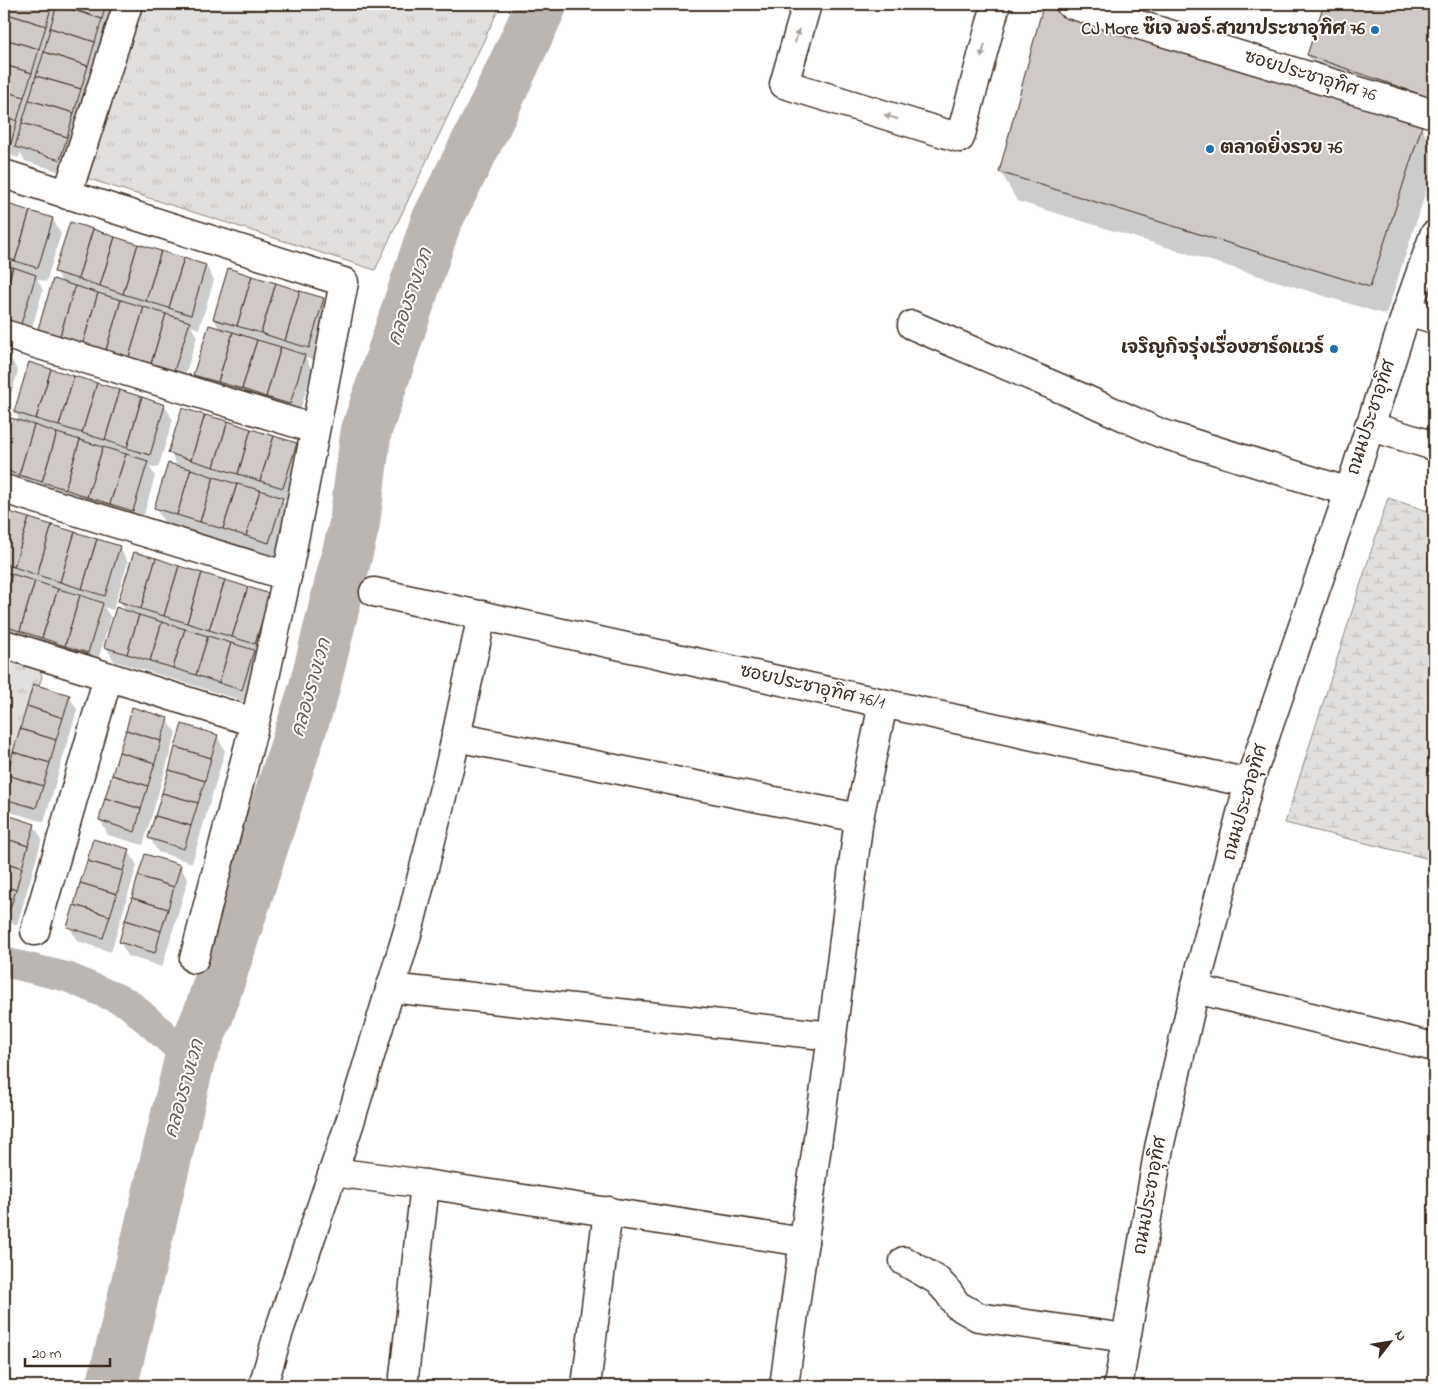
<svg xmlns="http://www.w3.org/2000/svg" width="1438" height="1390" viewBox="0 0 1438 1390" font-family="'Indie Flower','Playpen Sans Thai',sans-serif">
<defs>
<pattern id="grass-tufts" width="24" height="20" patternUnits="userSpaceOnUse" patternTransform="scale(1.25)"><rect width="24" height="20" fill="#e2e0de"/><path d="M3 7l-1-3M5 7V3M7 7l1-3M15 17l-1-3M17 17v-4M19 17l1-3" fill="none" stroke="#c3c0be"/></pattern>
<pattern id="wetland-marsh" width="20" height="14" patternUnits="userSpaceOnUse" patternTransform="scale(1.25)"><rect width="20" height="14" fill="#e2e0de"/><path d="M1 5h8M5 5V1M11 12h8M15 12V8" fill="none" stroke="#c3c0be"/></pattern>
</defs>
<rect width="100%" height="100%" fill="#fff"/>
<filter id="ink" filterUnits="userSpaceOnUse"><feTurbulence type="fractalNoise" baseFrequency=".02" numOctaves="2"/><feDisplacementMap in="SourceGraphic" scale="10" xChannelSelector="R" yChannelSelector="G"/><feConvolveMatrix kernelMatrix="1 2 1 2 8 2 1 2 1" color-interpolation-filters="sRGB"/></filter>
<g filter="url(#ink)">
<g fill="url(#grass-tufts)" stroke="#8e857e">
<polygon points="112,4 501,4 375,270 61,170"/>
<polygon points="4,651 35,660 42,676 4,804"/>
</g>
<polygon fill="url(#wetland-marsh)" stroke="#8e857e" points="1388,498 1434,513 1434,860 1285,823"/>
<g fill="#0003" fill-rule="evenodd">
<path d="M5 4H113L116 10 68 174 25 161 20 152 19 158 4 153ZM26 149 66 161V163L26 151Z"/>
<polygon points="1326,4 1434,4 1434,121 1325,84 1308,55"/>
<polygon points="1421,127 1434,149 1434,167 1386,315 1017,201 1001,172"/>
<polygon points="4,204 53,219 61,234 46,282 37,279 43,290 29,338 4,330"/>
<polygon points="206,266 214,280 199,329 191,326 197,337 182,385 47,343 39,328 62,283 56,272"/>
<polygon points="323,300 332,314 317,362 306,358 312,370 298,418 203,389 195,375 220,330 214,318"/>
<polygon points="4,355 10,357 18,371 4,420"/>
<polygon points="165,406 173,420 158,468 149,466 155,476 141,525 4,479 4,448 12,420 21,423 15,412"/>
<polygon points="296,444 305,458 291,502 282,499 290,513 277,557 164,522 155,507 178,467 170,452"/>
<polygon points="4,511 119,547 128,562 113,610 104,607 111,618 96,666 4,638"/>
<polygon points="269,595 250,703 114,661 106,647 126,612 120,601"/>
<polygon points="34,685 69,696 77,710 44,822 10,812 4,802 4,789"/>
<polygon points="167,719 176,733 143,845 108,835 100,820"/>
<polygon points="217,736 225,751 192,863 158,852 150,838"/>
<polygon points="4,816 34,825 42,839 17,925 4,921"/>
<polygon points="128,850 137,865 111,952 77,941 69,926"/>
<polygon points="180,866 188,880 162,967 128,956 120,942"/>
</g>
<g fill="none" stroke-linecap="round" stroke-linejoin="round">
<polyline stroke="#bcb6b3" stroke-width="30" points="4,962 67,977 128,1003 190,1058"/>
<polyline stroke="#bcb6b3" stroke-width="51" points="112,1386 190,1058 209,1013 314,689 354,526 366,432 436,222 488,120 542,4"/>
</g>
<g fill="#cfcac7" stroke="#3b2a1e">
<polygon points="4,4 52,4 46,26 4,13"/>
<polygon points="58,4 106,4 102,19"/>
<polygon points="1324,4 1434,4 1434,99 1307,55"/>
<polygon points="57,5 102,19 95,42 50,28"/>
<polygon points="1043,6 1422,126 1370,287 999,172"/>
<polygon points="4,13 46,26 39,49 4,39"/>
<polygon points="50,28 95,42 88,66 44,52"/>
<polygon points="4,39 39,49 32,73 4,65"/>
<polygon points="44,52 88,66 81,89 36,76"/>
<polygon points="4,65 32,73 24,97 4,91"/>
<polygon points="36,76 81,89 74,113 29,100"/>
<polygon points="4,91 24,97 17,121 4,116"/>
<polygon points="29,100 74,113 67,137 22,123"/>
<polygon points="4,116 17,121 11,144 4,142"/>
<polygon points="22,123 67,137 60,160 15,147"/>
<polygon points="8,204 30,211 15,261 4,257 4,217"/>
<polygon points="30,211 53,218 38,268 15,261"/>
<polygon points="70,222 93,229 78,279 54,272"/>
<polygon points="93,229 115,237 100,286 78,279"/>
<polygon points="115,237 138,244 123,294 100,286"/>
<polygon points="138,244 161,251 146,301 123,294"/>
<polygon points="161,251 184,258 169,308 146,301"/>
<polygon points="184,258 206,265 191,315 169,308"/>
<polygon points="4,264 13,267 4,299"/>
<polygon points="13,267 36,275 21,324 4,319 4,299"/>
<polygon points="228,268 252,276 237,326 213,319"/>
<polygon points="252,276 276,283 261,333 237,326"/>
<polygon points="53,279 75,286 60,336 38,329"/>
<polygon points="276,283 300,291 285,341 261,333"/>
<polygon points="75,286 98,293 83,343 60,336"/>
<polygon points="300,291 324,298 309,348 285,341"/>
<polygon points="98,293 121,300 106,350 83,343"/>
<polygon points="121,300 144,307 129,357 106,350"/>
<polygon points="144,307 166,314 151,364 129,357"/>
<polygon points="166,314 190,322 174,371 151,364"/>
<polygon points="209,325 233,332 218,382 193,375"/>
<polygon points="233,332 257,340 242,389 218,382"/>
<polygon points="257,340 281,347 266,397 242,389"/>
<polygon points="281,347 305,355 290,404 266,397"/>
<polygon points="4,354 11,356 4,380"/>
<polygon points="29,362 51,369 36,419 14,412"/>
<polygon points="51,369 74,376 59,426 36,419"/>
<polygon points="74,376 97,383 82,433 59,426"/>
<polygon points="97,383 120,390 105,440 82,433"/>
<polygon points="120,390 142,397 127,448 105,440"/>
<polygon points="142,397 165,405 150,455 127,448"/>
<polygon points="182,408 205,415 191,460 168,453"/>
<polygon points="205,415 228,421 214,467 191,460"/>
<polygon points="11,418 34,425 19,475 4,470 4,443"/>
<polygon points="228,421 251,429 238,474 214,467"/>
<polygon points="34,425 57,433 42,482 19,475"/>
<polygon points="251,429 274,436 260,481 238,474"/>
<polygon points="57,433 80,440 65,489 42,482"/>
<polygon points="274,436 297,443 283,488 260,481"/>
<polygon points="80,440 103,447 87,497 65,489"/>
<polygon points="103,447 126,454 110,504 87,497"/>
<polygon points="126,454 148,461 133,511 110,504"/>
<polygon points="168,463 191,469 177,515 154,508"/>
<polygon points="191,469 214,477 200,522 177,515"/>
<polygon points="214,477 237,484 223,529 200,522"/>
<polygon points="237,484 260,490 246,536 223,529"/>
<polygon points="260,490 283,498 269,543 246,536"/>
<polygon points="6,511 29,518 14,567 4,564 4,519"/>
<polygon points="29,518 52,525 37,575 14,567"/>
<polygon points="52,525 75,532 60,582 37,575"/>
<polygon points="75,532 97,539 82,589 60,582"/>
<polygon points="97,539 120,546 105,596 82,589"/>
<polygon points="134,552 156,558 141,609 118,601"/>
<polygon points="156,558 179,566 164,616 141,609"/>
<polygon points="179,566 202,573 187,623 164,616"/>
<polygon points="4,572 12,574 4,601"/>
<polygon points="202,573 225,580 209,630 187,623"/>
<polygon points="12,574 35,581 20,631 4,626 4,601"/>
<polygon points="225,580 248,587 232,637 209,630"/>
<polygon points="35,581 58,589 42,638 20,631"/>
<polygon points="248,587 270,594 255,644 232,637"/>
<polygon points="58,589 80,595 65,646 42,638"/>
<polygon points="80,595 103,603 88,653 65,646"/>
<polygon points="116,607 139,615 127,654 104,647"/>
<polygon points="139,615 162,622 150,661 127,654"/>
<polygon points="162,622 185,629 173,668 150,661"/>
<polygon points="185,629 208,636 196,675 173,668"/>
<polygon points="208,636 231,643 219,683 196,675"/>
<polygon points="231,643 254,650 242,690 219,683"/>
<polygon points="33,684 70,695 63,718 27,706"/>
<polygon points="27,706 63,718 56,740 20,729"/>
<polygon points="132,707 168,718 161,741 126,730"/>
<polygon points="182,724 218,735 211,758 175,747"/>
<polygon points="20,729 56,740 50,763 13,752"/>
<polygon points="126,730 161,741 155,763 119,752"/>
<polygon points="175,747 211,758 205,781 169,770"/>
<polygon points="13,752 50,763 43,786 7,775"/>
<polygon points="119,752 155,763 148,786 112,775"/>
<polygon points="169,770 205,781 198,803 162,793"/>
<polygon points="7,775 43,786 36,808 4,799 4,784"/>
<polygon points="112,775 148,786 141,809 105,798"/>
<polygon points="162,793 198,803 191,826 155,816"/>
<polygon points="105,798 141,809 135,832 99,820"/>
<polygon points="4,814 35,824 28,846 4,838"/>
<polygon points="155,816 191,826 184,849 148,838"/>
<polygon points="4,838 28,846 22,868 4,862"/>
<polygon points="93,839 129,849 123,871 87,861"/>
<polygon points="145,854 181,865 174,887 138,876"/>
<polygon points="87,861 123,871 117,894 80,883"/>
<polygon points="4,862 22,868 16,890 4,886"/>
<polygon points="138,876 174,887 168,909 132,898"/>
<polygon points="80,883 117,894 110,916 74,905"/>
<polygon points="4,886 16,890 9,912 4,910"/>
<polygon points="132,898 168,909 161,931 125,920"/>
<polygon points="74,905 110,916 103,938 67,927"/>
<polygon points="125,920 161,931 155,953 119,942"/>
</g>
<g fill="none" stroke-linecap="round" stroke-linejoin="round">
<g stroke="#3b2a1e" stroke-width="31">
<g id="minor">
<polyline points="807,4 784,84 960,138 996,4"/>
<polyline points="1070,4 1434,114"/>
<polyline points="4,174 344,282 287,576 257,714 194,959"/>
<polyline points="67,195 128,4"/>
<polyline points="1407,311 1434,319"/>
<polyline points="912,325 1085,399 1160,433 1349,492"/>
<polyline points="4,334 315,429"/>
<polyline points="1369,426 1434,446"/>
<polyline points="4,489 287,576"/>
<polyline points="374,592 1249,783"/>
<polyline points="4,644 254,722"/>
<polyline points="456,737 859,818"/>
<polyline points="35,931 108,677"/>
<polyline points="390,988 832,1036"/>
<polyline points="1195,989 1434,1047"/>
<polyline points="333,1172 425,1184 804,1242"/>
<polyline points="904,1261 937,1280 948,1292 957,1305 978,1317 1126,1338"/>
<polyline points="263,1386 278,1334 350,1122 410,924 451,760 482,615"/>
<polyline points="403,1386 425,1184"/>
<polyline points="586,1386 608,1211"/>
<polyline points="784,1386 832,1036 859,818 883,704"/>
</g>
</g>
<g stroke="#3b2a1e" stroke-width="31">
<polyline id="major" points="1118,1386 1159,1148 1195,989 1249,783 1349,492 1407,311 1434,235"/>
</g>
<use href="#minor" stroke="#fff" stroke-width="28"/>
<use href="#major" stroke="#fff" stroke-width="28"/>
</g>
<defs><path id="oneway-solid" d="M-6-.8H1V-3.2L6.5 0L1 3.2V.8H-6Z" transform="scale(1.25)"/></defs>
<g fill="#a79f9a">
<use href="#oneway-solid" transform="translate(797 36) rotate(-74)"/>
<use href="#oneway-solid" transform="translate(983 51) rotate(105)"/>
<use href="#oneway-solid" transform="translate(891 117) rotate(-163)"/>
</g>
</g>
<g fill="#1f6fb2" stroke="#fff" stroke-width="2">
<circle cx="1375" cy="30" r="5"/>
<circle cx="1210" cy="149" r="5"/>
<circle cx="1334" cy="349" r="5"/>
</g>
<g text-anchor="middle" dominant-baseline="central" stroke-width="4" stroke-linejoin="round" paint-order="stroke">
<g font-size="18" font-weight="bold" fill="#3b2a1e" stroke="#fff" text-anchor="end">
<text x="1365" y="30">CJ More ซ๊เจ มอร์ สาขาประชาอุทิศ 76</text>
<text x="1220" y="149" text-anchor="start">ตลาดยิ่งรวย 76</text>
<text x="1324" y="349">เจริญกิจรุ่งเรื่องฮาร์ดแวร์</text>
</g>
<g font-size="18" fill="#3b2a1e" stroke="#fff">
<text transform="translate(1310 77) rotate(17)">ซอยประชาอุทิศ 76</text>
<text transform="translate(1372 418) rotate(-72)">ถนนประชาอุทิศ</text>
<text transform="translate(812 688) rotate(13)">ซอยประชาอุทิศ 76/1</text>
<text transform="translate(1246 803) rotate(-74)">ถนนประชาอุทิศ</text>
<text transform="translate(1151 1196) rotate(-80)">ถนนประชาอุทิศ</text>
</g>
<g font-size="19" font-style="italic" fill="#685b52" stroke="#fff">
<text transform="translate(411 297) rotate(-71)">คลองรางเวก</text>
<text transform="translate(312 688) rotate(-74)">คลองรางเวก</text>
<text transform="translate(185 1089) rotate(-74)">คลองรางเวก</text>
</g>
</g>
<rect width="1438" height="1390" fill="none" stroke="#fff" stroke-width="20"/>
<rect x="10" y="10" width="1418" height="1370" fill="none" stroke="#3b2a1e" stroke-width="2" filter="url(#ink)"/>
<g transform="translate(1390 1342) rotate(59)" stroke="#ffffff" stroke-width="4" paint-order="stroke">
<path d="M0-4L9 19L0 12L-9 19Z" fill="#3b2a1e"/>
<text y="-8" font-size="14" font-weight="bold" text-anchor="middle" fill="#3b2a1e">N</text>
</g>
<path d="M25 1358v8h85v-8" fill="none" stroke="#3b2a1e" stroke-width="2.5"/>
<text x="32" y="1358" font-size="15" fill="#3b2a1e" stroke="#ffffff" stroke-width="4" paint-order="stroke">20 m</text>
</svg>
